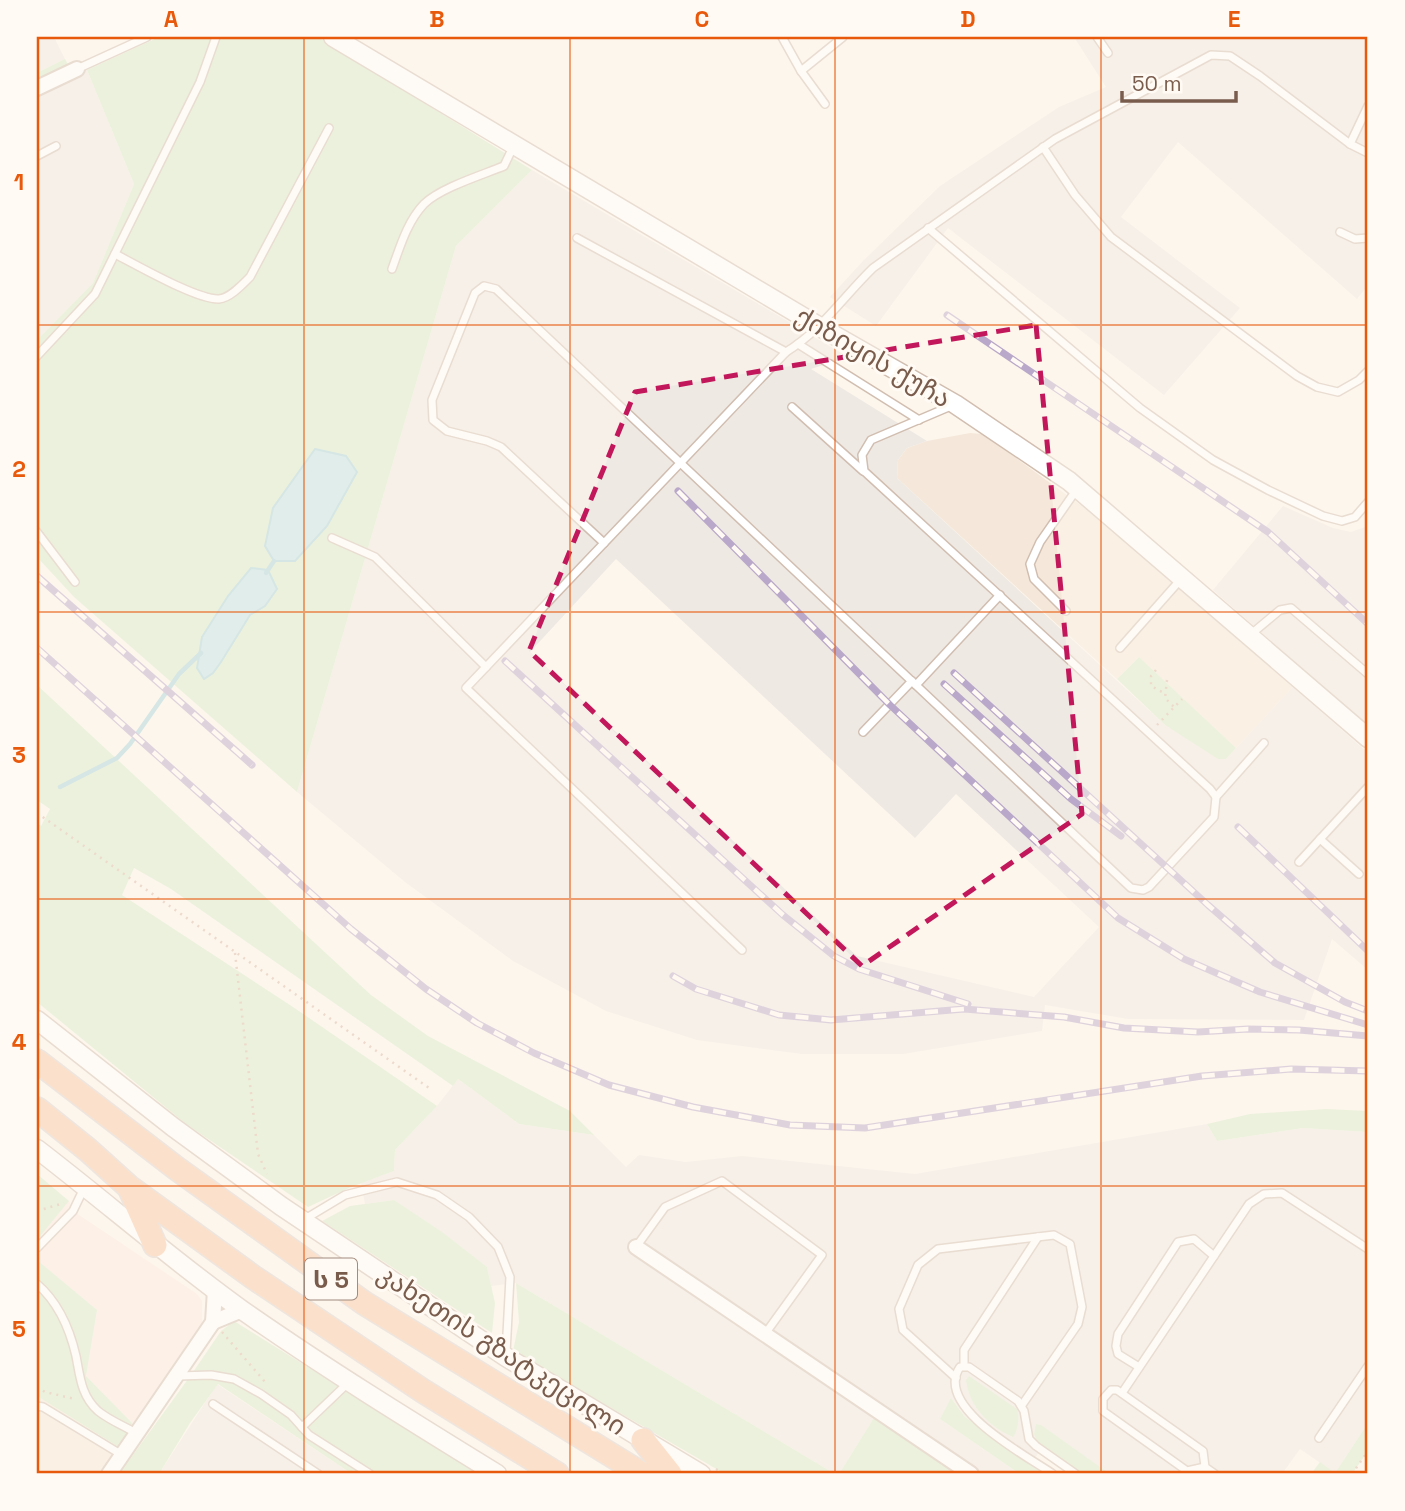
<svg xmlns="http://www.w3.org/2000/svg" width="1405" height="1511" viewBox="0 0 1405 1511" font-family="'Space Grotesk','Noto Sans Georgian',sans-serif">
<rect width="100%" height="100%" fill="#fdf6ec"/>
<g fill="#f5e8da">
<polygon points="970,433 983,434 1083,507 1293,687 1236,748 1139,657 1117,679 897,478 898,460 907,448 927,441"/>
<polygon points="37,1396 120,1448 100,1474 37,1474"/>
</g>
<polygon fill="#fde8e0" points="69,1201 73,1211 197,1294 202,1301 202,1327 133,1424 86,1376 97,1310 37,1260 37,1240"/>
<g fill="#efe9e4" fill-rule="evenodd">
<polygon points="37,37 54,37 65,59 37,73"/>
<polygon points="1074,37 1368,37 1368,285 1357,299 1178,142 1121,217 1240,308 1164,395 948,228 876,326 830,297 863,261 940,186 1059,107 1106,87"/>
<polygon points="87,70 134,184 93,283 37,340 37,95"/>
<path d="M532 170 848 357 811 369 927 441 907 448 898 460 897 478 1165 725 1226 759 1293 687 1368 753V970L1332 939 1304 1020 1128 1019 1045 1005 1042 1031 903 1054H802L697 1040 606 1011 513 961 405 882 297 792 456 246ZM616 559 915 838 956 794 1099 927 1034 997 857 956 530 652Z"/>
<polygon points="1283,506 1333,528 1351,532 1368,526 1368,726 1213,590"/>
<polygon points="458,1079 519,1124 594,1135 626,1167 639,1155 686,1162 742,1156 915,1174 1207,1124 1217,1141 1303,1128 1368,1132 1368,1423 1335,1473 1300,1449 1282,1474 1110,1474 1037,1424 1034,1434 1043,1447 1031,1463 965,1417 952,1399 940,1419 1020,1474 982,1474 882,1408 875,1416 839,1474 835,1474 516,1283 491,1286 487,1267 394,1200 365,1204 361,1183 394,1171 395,1150 437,1106"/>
<polygon points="217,1384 352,1474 159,1474"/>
</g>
<g fill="#d8ecc9" fill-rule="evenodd">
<path d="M159 37H318L532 170 456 246 297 792 74 597 37 557V340L93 283 134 184 87 70ZM315 449 265 546 273 508ZM250 569 265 606 202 637 228 596Z"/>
<polygon points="65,59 69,66 37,81 37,73"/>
<polygon points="1139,657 1236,748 1226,759 1218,759 1165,725 1117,679"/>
<polygon points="37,685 371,995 428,1036 570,1111 594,1135 519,1124 458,1079 453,1086 171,889 134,868 122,895 296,1009 437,1106 395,1150 394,1171 351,1187 308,1207 186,1124 37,1002 37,823 41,826 50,809 37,800"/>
<polygon points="1326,1109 1368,1111 1368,1132 1303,1128 1217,1141 1207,1124 1250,1114"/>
<polygon points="37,1174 69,1201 37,1240"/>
<polygon points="394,1200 442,1232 487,1267 495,1303 492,1333 322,1221 350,1206"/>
<polygon points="37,1260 97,1310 86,1376 133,1424 120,1448 37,1396"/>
<polygon points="516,1283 835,1474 725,1474 513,1351 519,1322"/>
<polygon points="234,1321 479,1474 352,1474 218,1384 190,1423 159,1474 119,1474 191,1375 221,1331"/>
<path d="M969 1376 1017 1409C1020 1416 1018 1431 1013 1437 989 1427 969 1406 966 1380Z"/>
<polygon points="951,1398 965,1417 1048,1474 1020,1474 940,1419"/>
<polygon points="875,1416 960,1474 839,1474"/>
<polygon points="1368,1423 1368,1451 1352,1474 1311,1474 1320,1462 1335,1473"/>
<polygon points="1036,1424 1041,1425 1110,1474 1082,1474 1037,1441 1034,1434"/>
</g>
<g fill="#bfe3e8" stroke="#a5d3da" stroke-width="2">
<polygon points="315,449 346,456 357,472 327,526 295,561 274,561 265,546 273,508"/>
<polygon points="251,568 268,570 277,589 265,606 250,615 221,662 213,673 204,679 197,668 202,637 228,596"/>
</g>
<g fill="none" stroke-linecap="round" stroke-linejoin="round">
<g stroke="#a5d3da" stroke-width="4.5">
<polyline points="266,573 274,561"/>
<polyline points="60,787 117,758 130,744 179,674 201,653"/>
</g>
<g stroke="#d1beb0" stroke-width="10">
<g id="service">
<polyline points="782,37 801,71 825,104"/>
<polyline points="1097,37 1108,53"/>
<polyline points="77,69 147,37"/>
<polyline points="801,71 843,37"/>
<polyline points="1368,106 1350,144 1368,153"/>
<polyline points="1043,147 1075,195 1111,237 1297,376 1317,387 1338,392 1359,380 1368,371"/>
<polyline points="37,156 56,146"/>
<polyline points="928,228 1140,408 1213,460 1268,490 1323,516 1342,521 1355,517 1368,502"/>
<polyline points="1340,232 1355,239 1368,238"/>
<polyline points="577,238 786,352"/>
<path d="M115 254C137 265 197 300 219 299 230 298 242 285 250 277L329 128"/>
<path d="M392 269C400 247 407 222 424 204 440 188 482 175 504 166L514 145"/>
<polyline points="798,344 919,420"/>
<polyline points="37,356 95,294 200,82 216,37"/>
<polyline points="792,407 863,471"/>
<polyline points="37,532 75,582"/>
<polyline points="332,538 375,557 486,667"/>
<polyline points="604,543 501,447 487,441 447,431 433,420 432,400 475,293 484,286 496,289 1131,888 1143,890 1149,887 1214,817 1216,797 1210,789 864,471 862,455 871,440 951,406"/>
<polyline points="1066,611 1034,579 1030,564 1040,542 1077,489"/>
<polyline points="1250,635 1280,610 1291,608 1368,674"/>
<polyline points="1120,648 1182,578"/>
<polyline points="916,685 1000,595"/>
<polyline points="863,732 912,681"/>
<polyline points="1216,797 1264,743"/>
<polyline points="1320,839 1359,874"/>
<polyline points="1299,862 1368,787"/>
<path d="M742 950 466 688 786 352C822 330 843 297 873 268L1055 139 1211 55 1230 56 1260 76 1350 144"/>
<polyline points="305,1219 345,1195 397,1182 437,1195 469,1217 498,1247 510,1277 506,1353"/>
<polyline points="636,1247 665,1207 722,1181 822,1255 765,1334"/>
<polyline points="37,1248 73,1211 85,1186"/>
<path d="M37 1284C58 1302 70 1330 76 1356 80 1376 81 1396 98 1411 109 1420 124 1426 136 1433"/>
<polyline points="964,1366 964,1350 1038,1237"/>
<polyline points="1139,1367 1118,1354 1116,1346 1118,1334 1178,1242 1194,1239 1214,1256"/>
<polyline points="178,1376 211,1375 234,1379 261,1394 291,1415 309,1435 370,1474"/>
<polyline points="956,1378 903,1330 899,1309 918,1265 938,1249 1054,1235 1070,1244 1082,1307 1078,1324 1022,1405"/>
<polyline points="1122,1393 1249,1204 1264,1194 1282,1193 1368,1249"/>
<polyline points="213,1404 318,1474"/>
<polyline points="37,1406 43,1407 122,1455"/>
<polyline points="302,1427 349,1382"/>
<polyline points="1319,1438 1368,1366"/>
<polyline points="1205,1467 1187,1471 1103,1411 1103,1399 1111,1390 1117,1390 1203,1451 1205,1467 1215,1474"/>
<path d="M1053 1474C1027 1456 933 1407 960 1367H969L1018 1401 1024 1411 1029 1439 1036 1446 1076 1474"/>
</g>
</g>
<g stroke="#d1beb0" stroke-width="18">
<g id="minor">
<polyline points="37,88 77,69"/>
<polyline points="636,1247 971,1474"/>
<polyline points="213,1322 242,1310"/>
<polyline points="109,1474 213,1322 215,1290"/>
</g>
</g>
<g stroke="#d1beb0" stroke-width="21">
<g id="tertiary">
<polyline points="333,37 820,327 955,404 1069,481 1368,738"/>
<polyline points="37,1020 173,1127 281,1206 506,1357 701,1474"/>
<path d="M37 1149C106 1202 171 1259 242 1310 325 1368 411 1421 497 1474"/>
</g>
</g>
<g stroke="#dad1cd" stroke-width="26">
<g id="trunk">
<polyline points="37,1061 176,1168 364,1303 642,1474"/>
<polyline points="37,1109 88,1150 129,1187 253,1277 423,1391 557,1474"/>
<polyline points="130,1189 155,1245"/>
<polyline points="643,1440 670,1474"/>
</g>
</g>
<g stroke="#d9b8a5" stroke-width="2.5" stroke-dasharray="2 5" stroke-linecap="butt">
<polyline points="1156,670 1151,676 1151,686 1164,693"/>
<polyline points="1167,680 1165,698 1174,707"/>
<polyline points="1157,725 1182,699"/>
<polyline points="37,813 432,1090"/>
<polyline points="235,953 258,1154 267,1174"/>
<polyline points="37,1211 64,1203"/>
<polyline points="222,1332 266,1383"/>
<polyline points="37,1387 45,1392 75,1399"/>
<polyline points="716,1469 725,1474"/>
<polyline points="1352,1474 1368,1451"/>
</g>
<use href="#service" stroke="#fff" stroke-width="7"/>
<use href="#minor" stroke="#fff" stroke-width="14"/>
<use href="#tertiary" stroke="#fff" stroke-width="18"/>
<use href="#trunk" stroke="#f9c8a4" stroke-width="23"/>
<g stroke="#b9a8c9" stroke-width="7">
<g id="rail">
<polyline points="947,315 1268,532 1368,624"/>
<polyline points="678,491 890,705 1118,918 1184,959 1260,992 1368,1025"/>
<polyline points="37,576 252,765"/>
<polyline points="37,648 351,929 426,989 477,1023 534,1053 609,1085 693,1107 790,1125 865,1128 1202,1076 1291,1069 1368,1071"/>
<polyline points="505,661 783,915 834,956 859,969 968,1004"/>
<polyline points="954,673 1208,905 1275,963 1345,1002 1368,1011"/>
<polyline points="944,684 1071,799 1121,836"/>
<polyline points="1238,827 1368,951"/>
<polyline points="673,976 696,989 779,1015 831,1020 964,1009 1064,1017 1124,1028 1198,1032 1248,1029 1299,1030 1368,1036"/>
</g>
</g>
<use href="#rail" stroke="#fffaf3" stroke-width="4.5" stroke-dasharray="13" stroke-linecap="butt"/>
</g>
<path d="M0 0H1405V1511H0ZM1036 325 1082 814 862 966 529 651 635 392Z" fill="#fdf6ec" fill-opacity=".55" fill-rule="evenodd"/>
<path fill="none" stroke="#c2185b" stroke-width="5" stroke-dasharray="14 9" stroke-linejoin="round" d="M1036 325 1082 814 862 966 529 651 635 392Z"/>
<path fill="none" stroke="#e8590c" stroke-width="2" stroke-opacity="0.55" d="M304 37V1474M570 37V1474M835 37V1474M1101 37V1474M37 325H1368M37 612H1368M37 899H1368M37 1186H1368"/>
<g text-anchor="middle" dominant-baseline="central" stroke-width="6" stroke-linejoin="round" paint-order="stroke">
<rect fill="#fffaf3" stroke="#a28b7f" stroke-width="2" x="305" y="1258.5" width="52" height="41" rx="5"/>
<g font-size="24" font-weight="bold" fill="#7a5c4d">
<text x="331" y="1279">ს 5</text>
</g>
<g font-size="26" fill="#7a5c4d" stroke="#fffaf3">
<text transform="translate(873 357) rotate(30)">ქიზიყის ქუჩა</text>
<text transform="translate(502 1350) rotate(33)">კახეთის გზატკეცილი</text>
</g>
</g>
<rect width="1405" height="1511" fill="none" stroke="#fffaf3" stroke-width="77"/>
<path d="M1122 91v10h114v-10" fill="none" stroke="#7a5c4d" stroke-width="3.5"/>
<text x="1132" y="91" font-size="21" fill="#7a5c4d" stroke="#fffaf3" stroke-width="5" paint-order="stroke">50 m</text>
<rect x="38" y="38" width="1328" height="1434" fill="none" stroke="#e8590c" stroke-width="2.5"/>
<g font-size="23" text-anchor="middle" font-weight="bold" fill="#e8590c">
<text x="171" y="27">A</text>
<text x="437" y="27">B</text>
<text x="702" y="27">C</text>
<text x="968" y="27">D</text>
<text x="1234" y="27">E</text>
<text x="19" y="190">1</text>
<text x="19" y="477">2</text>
<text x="19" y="763">3</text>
<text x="19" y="1050">4</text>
<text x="19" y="1337">5</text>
</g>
</svg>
